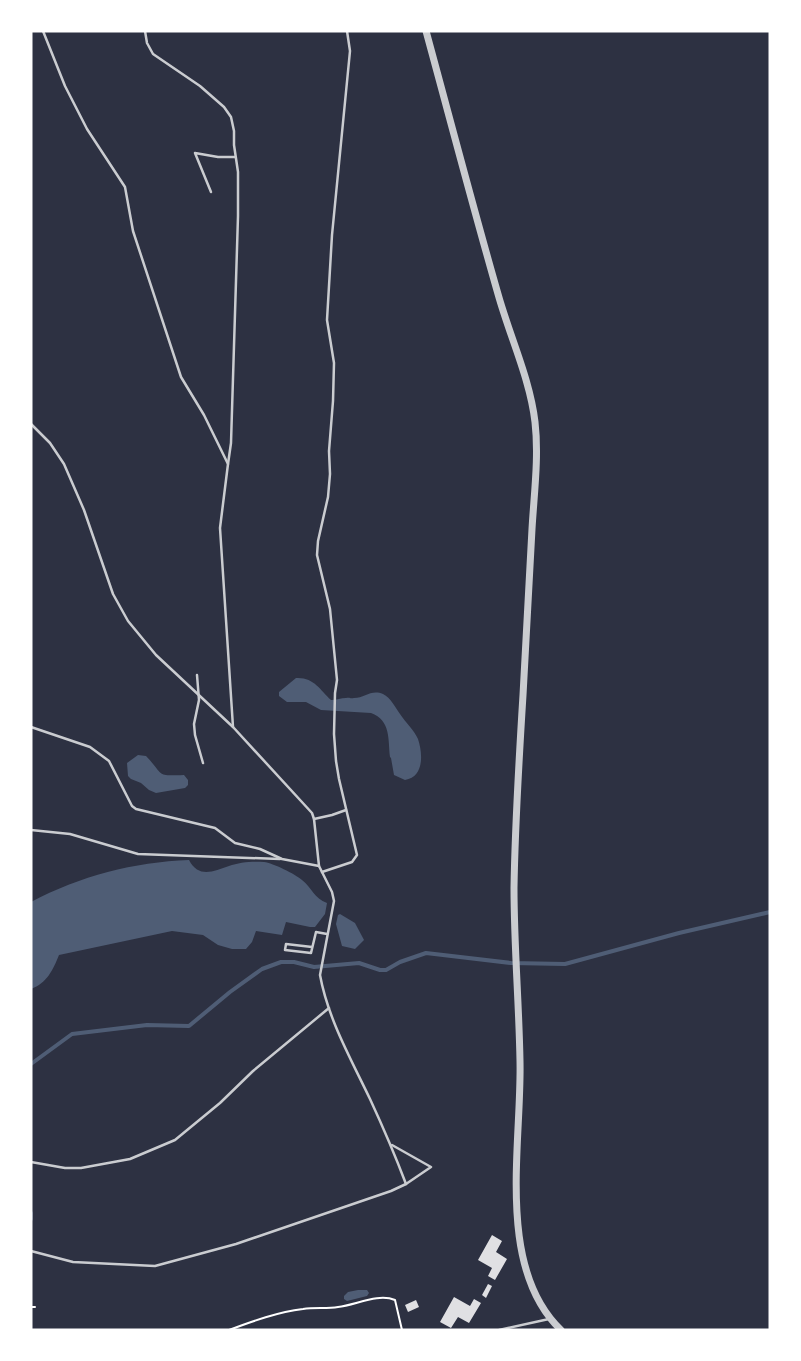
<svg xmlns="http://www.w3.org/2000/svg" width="801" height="1361" viewBox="0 0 801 1361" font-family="'PT Sans Narrow',sans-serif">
<rect width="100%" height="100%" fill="#2d3142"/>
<g fill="#4f5d75">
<path d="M296 678C314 677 320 690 331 700 337 700 341 698 346 698 351 697 349 699 354 698 365 698 371 689 383 694 391 698 395 707 400 714 406 723 414 730 418 739 423 754 424 777 405 780L394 775 391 758 390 757C388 740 391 720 371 713L321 710 306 702H287L279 696V692Z"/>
<path d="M138 755 146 756C165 776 155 776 184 775L188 780V785L185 788 156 793 149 790 141 783 131 779 128 776 127 763Z"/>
<path d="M189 860C199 879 214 871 229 866 239 862 253 861 264 862 273 863 295 874 302 880 312 888 314 898 327 903L325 914 315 927H310L286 922 282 935 256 931 252 942 246 949H232L218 945 203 935 172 931 59 955C53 970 47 983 31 989V902C80 876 134 862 189 860Z"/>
<polygon points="340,914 355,923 364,940 355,949 342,946 336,924 338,915"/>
<polygon points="358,1290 367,1290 369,1293 367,1296 347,1301 344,1299 344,1296 348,1292"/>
</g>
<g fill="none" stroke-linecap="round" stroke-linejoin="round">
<g stroke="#4f5d75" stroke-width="4">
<polyline points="31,1064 72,1034 147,1025 189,1026 230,992 262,969 281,962 294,962 314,967 359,963 380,970 386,970 400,962 426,953 511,963 565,964 679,933 770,912"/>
<polyline points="31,1213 31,1219"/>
</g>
</g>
<g fill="#e0e0e3">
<polygon points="492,1235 502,1241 496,1252 507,1259 495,1280 488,1276 492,1268 478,1260"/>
<polygon points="488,1284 492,1286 486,1298 482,1295"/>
<polygon points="454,1297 470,1306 474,1299 481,1303 469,1323 458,1317 451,1328 440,1322"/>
<polygon points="416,1300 419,1307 408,1312 405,1305"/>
</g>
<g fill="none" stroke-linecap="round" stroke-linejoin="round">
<g stroke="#fff" stroke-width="2">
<polyline points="31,1307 35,1307"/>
<path d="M229 1330C253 1321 278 1312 303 1309 315 1307 327 1309 338 1307 356 1305 378 1293 395 1300L402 1330"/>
</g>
<g stroke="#caccd0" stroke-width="2.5">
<polyline points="43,31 65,86 87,129 125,187 133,231 181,377 204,415 228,464 220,528 233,727"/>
<polyline points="145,31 147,43 153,54 200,86 224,107 231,117 234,131 234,145 238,172 238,216 231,443 228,464"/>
<polyline points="211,192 195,153 218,157 235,157"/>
<path d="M31 424 50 443 64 464 84 510 113 594 128 621 156 655 233 727 312 813 314 819 319 866 332 892 334 901 320 975C328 1019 351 1059 370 1099 383 1127 395 1155 406 1184"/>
<polyline points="197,675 199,700 194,724 195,735 203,763"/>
<polyline points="31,727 90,747 109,761 132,806 136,809 215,828 235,843 260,849 282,859 319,866"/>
<polyline points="314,819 332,815 346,810"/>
<polyline points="31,830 70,834 138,854 280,859"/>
<polyline points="322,872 352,862 357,855 339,779 336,761 334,734 335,693 337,680 330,609 317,555 318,541 328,497 330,474 329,451 333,401 334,363 327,320 332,235 350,51 347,31"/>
<polyline points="312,947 286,944 285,950 311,953 316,932 327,934"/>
<polyline points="31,1162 65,1168 81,1168 130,1159 175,1140 220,1103 253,1071 329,1008"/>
<polyline points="31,1251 73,1262 155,1266 236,1244 391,1191 406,1184 431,1167 392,1145"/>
<polyline points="499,1330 549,1319"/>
</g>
<path stroke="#caccd0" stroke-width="7" d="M426 31C450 119 473 207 498 294 510 337 530 379 535 422 539 457 534 494 532 529 529 584 526 640 523 695 519 759 515 824 514 888 514 946 519 1003 520 1061 522 1143 495 1267 561 1330"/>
</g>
<rect width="801" height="1361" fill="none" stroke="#ffffff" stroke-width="65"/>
</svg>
